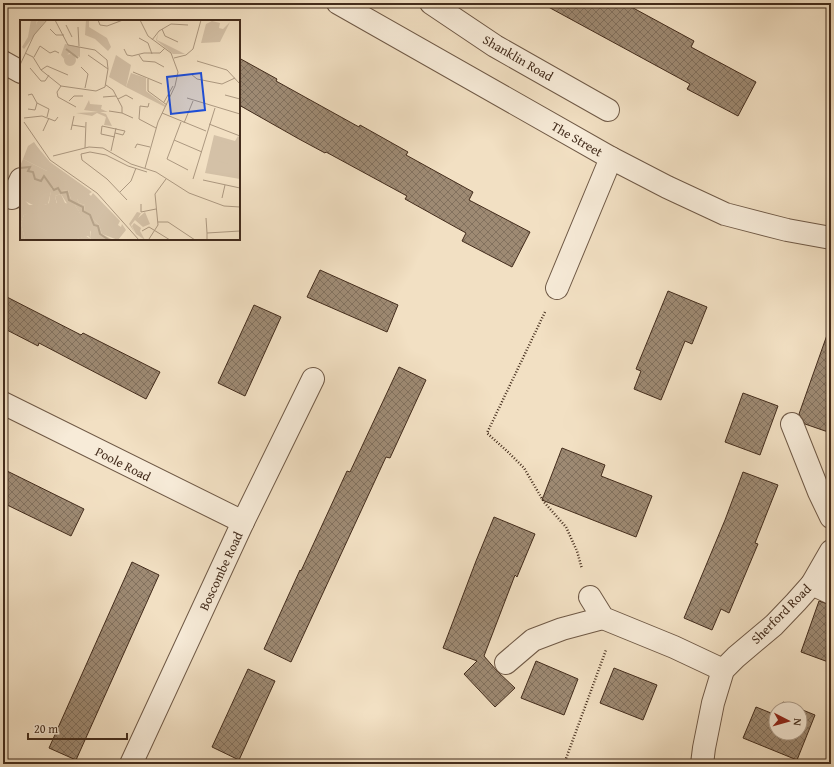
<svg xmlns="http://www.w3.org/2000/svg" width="834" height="767" viewBox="0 0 834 767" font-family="'Gentium Book Plus',serif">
<defs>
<pattern id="building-cross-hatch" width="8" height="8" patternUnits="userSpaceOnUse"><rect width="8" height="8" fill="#9e8a73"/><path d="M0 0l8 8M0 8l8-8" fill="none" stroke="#82715e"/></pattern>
</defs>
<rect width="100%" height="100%" fill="#f2e0c3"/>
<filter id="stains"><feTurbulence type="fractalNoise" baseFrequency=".005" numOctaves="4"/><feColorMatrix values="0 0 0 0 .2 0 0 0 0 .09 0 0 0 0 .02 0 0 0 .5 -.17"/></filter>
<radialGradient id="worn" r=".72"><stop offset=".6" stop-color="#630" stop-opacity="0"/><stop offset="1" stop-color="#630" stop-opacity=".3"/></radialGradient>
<g fill="url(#building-cross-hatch)" stroke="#432c1c">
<polygon points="541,3 624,3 694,41 691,47 756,82 738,116 687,89 690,84"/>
<polygon points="239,58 277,79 276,81 359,127 360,125 408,152 406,155 473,192 469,200 530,232 512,267 462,241 466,233 405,199 407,196 326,152 325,153 299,139 239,105"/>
<polygon points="320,270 398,305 387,332 307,297"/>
<polygon points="668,291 707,307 692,344 685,341 661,400 634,389 641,371 636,369"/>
<polygon points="3,295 81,335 83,333 160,372 146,399 39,343 38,346 3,328"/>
<polygon points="254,305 281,317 245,396 218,383"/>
<polygon points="827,335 831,336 831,433 805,424 799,414"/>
<polygon points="399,367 426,380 390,458 386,457 291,662 264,649 300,570 301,571 347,471 350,472"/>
<polygon points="743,393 778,406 760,455 725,442"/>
<polygon points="562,448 605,465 601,476 652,496 636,537 542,500"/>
<polygon points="3,469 84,509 71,536 3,503"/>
<polygon points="743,472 778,485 755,543 758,544 729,613 721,609 712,630 684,618 725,520"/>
<polygon points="494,517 535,534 517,577 515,575 484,656 497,671 515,688 495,707 464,674 477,661 443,648 476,561"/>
<polygon points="132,562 159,575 76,760 49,748"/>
<polygon points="819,601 831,605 831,663 801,652"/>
<polygon points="536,661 578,679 564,715 521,698"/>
<polygon points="614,668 657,685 643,720 600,703"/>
<polygon points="248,669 275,681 239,760 212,747"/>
<polygon points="783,702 815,715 797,760 743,738 756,707 776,715 776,733 800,733 800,709 780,709"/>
</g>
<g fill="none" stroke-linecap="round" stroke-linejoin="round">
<g stroke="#6f5946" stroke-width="24">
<g id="minor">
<polyline points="338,3 611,158 667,187 725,214 787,230 831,238"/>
<polyline points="431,3 495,46 608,110"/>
<polyline points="3,62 21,72"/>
<polyline points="12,198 21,179"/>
<polyline points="557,288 611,158"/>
<polyline points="3,403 243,522"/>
<polyline points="792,424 819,492 831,517"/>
<polyline points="812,584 831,593"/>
<polyline points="590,597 603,618 674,647 723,670"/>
<polyline points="506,663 533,640 562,629 603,618"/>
<polyline points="131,764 243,522 313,379"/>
<polyline points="702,764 704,748 713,703 723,670 736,657 774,625 796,602 812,584 831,551"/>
</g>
</g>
<g stroke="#432c1c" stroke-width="2.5" stroke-dasharray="1 2" stroke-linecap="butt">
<polyline points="545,312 487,433 507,451 524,468 544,502 566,527 577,551 582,569"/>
<polyline points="564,764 606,650"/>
</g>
<use href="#minor" stroke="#f7ebd8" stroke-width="22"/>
</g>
<g text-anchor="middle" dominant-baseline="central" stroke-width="3.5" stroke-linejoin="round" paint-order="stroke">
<g font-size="13" fill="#432c1c" stroke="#f7ebd8">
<text transform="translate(518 58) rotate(30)">Shanklin Road</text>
<text transform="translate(577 139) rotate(30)">The Street</text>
<text transform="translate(123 464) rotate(27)">Poole Road</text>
<text transform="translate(221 571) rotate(-65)">Boscombe Road</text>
<text transform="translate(781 614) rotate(-45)">Sherford Road</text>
</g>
</g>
<g transform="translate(20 20)">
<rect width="220" height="220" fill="#f2e0c3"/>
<path d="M44 40a6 6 0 1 1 12 0a6 6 0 1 1-12 0ZM111 53 126 58V71L145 85V87L106 67ZM69 80 70 84 82 85 81 89 88 92H80L86 94 92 106 84 105 86 97 77 93 72 96 56 93 78 92 64 90ZM194 115 215 121 218 116 220 118V159L185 153ZM14 123 30 142 72 172 69 174 71 176 73 173 100 201 98 205 101 207 102 204 106 210 98 220 82 214 79 205 64 191 65 185 59 183 57 179H51L48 170 41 171 32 167 28 184 17 187 1 179 0 146 3 139 27 151V143ZM41 174 45 183 55 185 70 209 71 219 68 216 53 220H5L1 203 4 195 37 183 35 176ZM117 192 121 193 118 198 125 192 130 204 123 207 115 200 111 205 115 213 109 204ZM114 203 121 208 120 211 125 220 116 214 112 206Z" fill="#d4c1a7"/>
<path d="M11 0H17L16 5 18 0H26L4 29 2 27 8 17ZM66 0H69V7L87 18 91 27 88 31 75 19 65 15ZM138 13 137 20 165 34H153L136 20ZM45 24 60 27V37L49 33 44 39 41 35ZM24 154 32 162 24 159 18 164 12 160 13 158H18ZM39 166 41 171 48 170 51 179H57L59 183 65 185 64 191 79 205 82 214 93 220H53L66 216 71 219V212L55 185H48L41 174 35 176 37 185 32 190 4 195 1 203 5 220H0L1 176 9 185H25L29 183 31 169Z" fill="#d4c1a7"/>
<path d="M192 1 200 3 199 8 203 9 210 2 200 22 181 23 186 4Z" fill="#d4c1a7"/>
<path d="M96 35 111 45 106 67 89 57ZM14 122 30 146 27 151 3 139 8 126Z" fill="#d4c1a7"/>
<path d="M202 121 213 125 207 144 196 140Z" fill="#d4c1a7"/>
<path fill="none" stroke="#b6a38a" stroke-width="2" d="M46 29 58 38M0 148 10 147 8 151 13 152 15 159 21 161 24 156 34 170 38 168 41 173 47 172 49 180 63 187V191L70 195 74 205 78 206 80 214 89 220"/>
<path fill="none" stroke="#ac9880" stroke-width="1" d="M78 0 80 5 87 6 103 0M120 0 128 16 151 33 158 52 155 66 138 102 125 148M46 5 52 17M58 7 59 26M30 9 36 15H44M142 9 145 16 158 22M119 18 128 23 132 34M132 20 139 11 151 4 168 5M104 29 107 35 112 36 124 33H140L145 28M5 33 13 37 21 50 41 66 76 71 85 67 88 49 87 40 75 30 48 25 35 0M68 35 88 49M119 35 123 41 135 42 144 47M14 37 20 26 30 33 35 31 39 33M154 38 166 35 173 29 181 0M177 41 207 50 220 64M0 45 14 15 27 0M61 47 68 54 65 68M10 48 21 61H25L29 55M21 50 27 46 48 55M113 52 142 64M171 54 177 59 202 64 215 58M128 59V71L147 85M86 65 93 70 102 87V93M41 66 37 72 38 77 56 87M8 75 12 74 17 83 29 89 27 97M205 75 220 79M83 77 96 76M167 78 220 94M98 79 106 75 113 79M49 81 54 76H63M144 82 153 66M129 83 128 87 120 86 119 99 136 108M8 89 15 90 17 83M89 91 102 93M102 93 113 98M142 93 186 111M4 98 22 96 35 101 38 97M4 102 30 140 77 173 119 220M161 102 147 139 168 150M164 103 173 81M189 104 220 116M52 105 65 107M51 110 54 96M23 111 29 98M95 117 81 114 82 106 105 111 103 115 95 113M154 120 182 132M65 128 66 102M115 128 117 124 130 127M91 131 96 108M33 136 69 127 83 128 111 144 136 152 169 173 204 186 220 187M173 159 195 88M183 160 220 168M100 172 111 161 116 148M202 178 205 165M107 180 87 159 62 140 61 134 70 132 86 135 108 146 127 152M121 184V192L136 189M186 198 187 213M138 202H148L175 220M122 211 129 207 150 220M129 219 138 205 135 174 146 159M187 220V213L220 211"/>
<path fill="#1d4ed8" fill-opacity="0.15" stroke="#1d4ed8" stroke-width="2" d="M181 53 185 90 151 94 147 57Z"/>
<rect width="220" height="220" fill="none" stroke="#432c1c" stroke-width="2"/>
</g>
<rect width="834" height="767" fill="none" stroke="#f2e0c3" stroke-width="16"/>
<rect x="4" y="4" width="826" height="759" fill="none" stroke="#432c1c" stroke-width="2"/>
<rect x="8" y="8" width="818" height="751" fill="none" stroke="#432c1c"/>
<g transform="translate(788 721) rotate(96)"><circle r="19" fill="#f7ebd8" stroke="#af9f8d"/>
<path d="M0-3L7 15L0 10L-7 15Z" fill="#8f2418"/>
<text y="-6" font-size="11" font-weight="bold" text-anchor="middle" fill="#432c1c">N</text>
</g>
<path d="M28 733v6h99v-6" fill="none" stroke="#432c1c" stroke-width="2"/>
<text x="34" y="733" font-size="12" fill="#432c1c" stroke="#f7ebd8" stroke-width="3" paint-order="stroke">20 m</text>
<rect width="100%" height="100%" filter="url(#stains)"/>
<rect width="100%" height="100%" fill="url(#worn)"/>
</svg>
